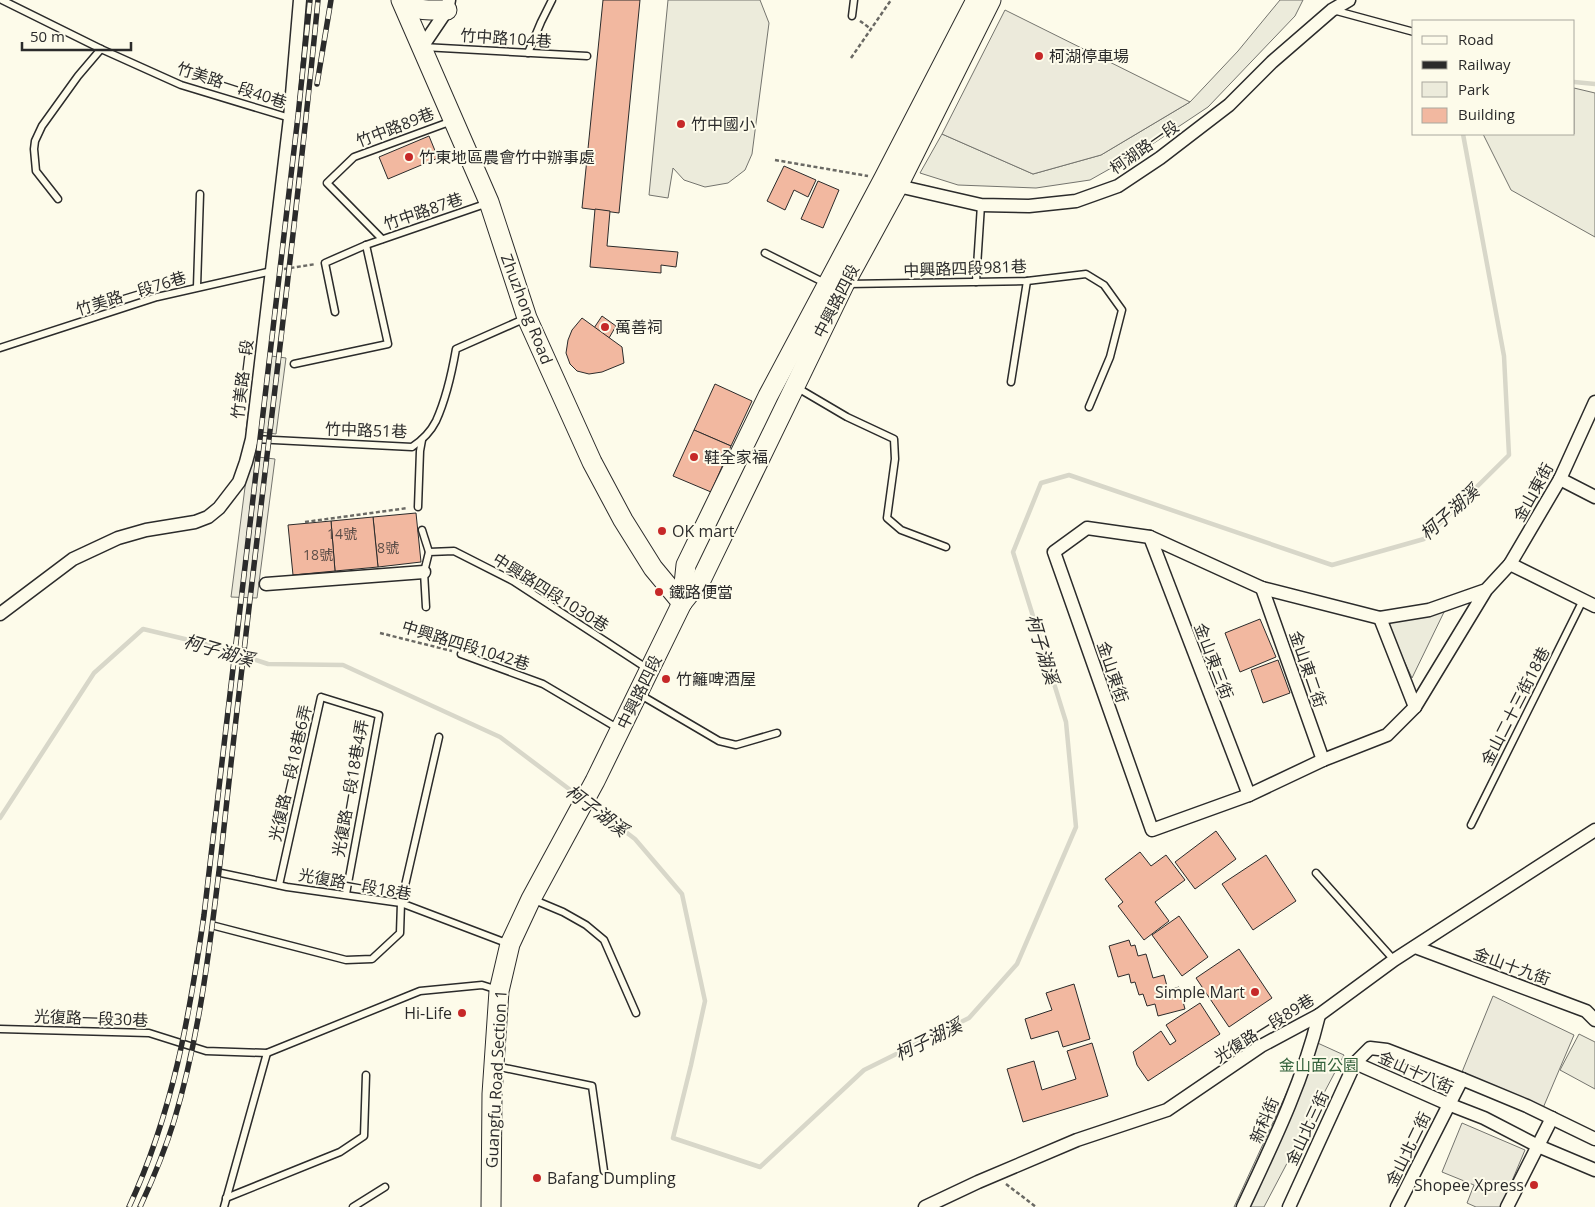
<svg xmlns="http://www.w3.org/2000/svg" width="1595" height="1207" viewBox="0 0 1595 1207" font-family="'Open Sans','Noto Sans TC',sans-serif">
<rect width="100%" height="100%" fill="#fdfbea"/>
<g fill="#ecebdb" stroke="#74746e">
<polygon points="668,0 760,0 769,23 752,154 745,170 728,183 705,187 684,180 673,168 668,198 649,195"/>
<polygon points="1280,0 1303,0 1295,16 1208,107 1145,149 1090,180 1036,188 958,185 920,173 942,134 1033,174 1101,155 1190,102 1238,51"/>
<polygon points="1574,88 1595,93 1595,237 1511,190 1483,134 1574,134"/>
<polygon points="256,354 286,358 276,434 246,430"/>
<polygon points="1445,610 1412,678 1386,622"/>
<polygon points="1579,1034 1595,1042 1595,1089 1560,1070"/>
<polygon points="1311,1040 1344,1055 1264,1207 1234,1207"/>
</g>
<g fill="#eceadb" stroke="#74746e">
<polygon points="1005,10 1190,102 1101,155 1033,174 942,134"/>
<polygon points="249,456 275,459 257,598 231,597"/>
<polygon points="1493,996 1574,1035 1543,1108 1462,1072"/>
<polygon points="1462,1123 1525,1150 1501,1207 1476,1207 1467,1203 1474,1185 1442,1172"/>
</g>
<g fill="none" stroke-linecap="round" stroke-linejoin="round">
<g stroke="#d8d7c9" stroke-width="4.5">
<polyline points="1574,82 1595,84"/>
<polyline points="589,804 635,839 682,894 705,1001 691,1065 673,1138 760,1167 864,1070 969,1018 1017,964 1076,827 1066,722 1013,552 1041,483 1069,475 1332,565 1424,539 1509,455 1504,356 1463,134"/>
<polyline points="0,818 94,673 143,629 214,646 268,664 343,665 500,737 581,798"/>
</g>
</g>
<g fill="#f2b8a0" stroke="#2b2b2b">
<polygon points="603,0 640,0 619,213 582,208"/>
<polygon points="429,136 438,158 388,179 379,157"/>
<polygon points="784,166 816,180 808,197 794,190 785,210 767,201"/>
<polygon points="818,181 839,190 823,228 801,219"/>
<polygon points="595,209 610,211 607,246 678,252 676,267 661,265 661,273 590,267"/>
<polygon points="602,316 616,326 609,338 594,328"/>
<polygon points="582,318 622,347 624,363 602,372 589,374 577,371 570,364 566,353 568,340 572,330"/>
<polygon points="715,384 752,401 731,446 694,430"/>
<polygon points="694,430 731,446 711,492 673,476"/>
<polygon points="416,513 421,562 378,567 373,517"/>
<polygon points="373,517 378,567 335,571 331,521"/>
<polygon points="331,521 335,571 293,575 288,525"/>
<polygon points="1260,619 1276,657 1240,672 1225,633"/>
<polygon points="1278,660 1290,693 1263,703 1251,670"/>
<polygon points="1216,831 1236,859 1195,889 1175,862"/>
<polygon points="1140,852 1151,866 1166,855 1185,880 1155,902 1169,921 1144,940 1118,906 1123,902 1105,879"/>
<polygon points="1266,855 1296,901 1253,930 1222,884"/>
<polygon points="1179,916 1208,957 1182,976 1152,935"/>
<polygon points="1129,940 1131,946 1135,945 1138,956 1146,954 1153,978 1164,975 1168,990 1179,987 1185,1009 1158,1016 1155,1004 1147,1006 1143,994 1139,995 1135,982 1131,983 1129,974 1118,977 1109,946"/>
<polygon points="1239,949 1272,998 1229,1027 1196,978"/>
<polygon points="1074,984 1090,1039 1063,1047 1058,1031 1031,1039 1025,1019 1052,1010 1046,993"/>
<polygon points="1200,1003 1220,1034 1148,1081 1137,1065 1133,1052 1161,1031 1170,1045 1176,1041 1166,1025"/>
<polygon points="1092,1043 1108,1096 1023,1122 1007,1069 1034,1061 1042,1090 1076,1079 1067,1051"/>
</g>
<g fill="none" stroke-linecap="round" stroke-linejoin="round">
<g stroke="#2b2b2b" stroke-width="9">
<g id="lane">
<polyline points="2,0 101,49 181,85 290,118"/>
<polyline points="1333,10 1414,32"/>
<polyline points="852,16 854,0"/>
<polyline points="423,47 587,56"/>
<polyline points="528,53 541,22 552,0"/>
<polyline points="58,199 36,171 34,149 35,141 42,126 78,76 101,49"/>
<polyline points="382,239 327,183 354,157 452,121"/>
<polyline points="765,253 827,284"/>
<polyline points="976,282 981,205"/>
<polyline points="847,284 1027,281 1086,274 1104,285 1122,310 1110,357 1089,407"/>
<polyline points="197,287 200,194"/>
<polyline points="335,312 325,263 366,245 488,203"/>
<polyline points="0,348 157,297 272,271"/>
<polyline points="294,364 388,344 366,245"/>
<polyline points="1011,382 1027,281"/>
<polyline points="796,387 847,417 894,439 895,459 887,518 901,530 946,547"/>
<path d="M252 439 412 447C421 441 431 431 436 421 446 399 452 372 456 349L526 318"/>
<polyline points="418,507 420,451 422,440"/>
<polyline points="422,530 429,552"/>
<polyline points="426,607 424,572 429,552 454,551 513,581 648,669"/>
<polyline points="461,654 543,684 619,729"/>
<polyline points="639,694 719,741 736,745 777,733"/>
<polyline points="1471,825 1583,600"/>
<polyline points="221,873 287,887 401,903 509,944"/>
<polyline points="1316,873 1394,960"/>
<polyline points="279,885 321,697 379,715 346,894"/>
<polyline points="532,899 563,912 586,925 604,940 636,1013"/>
<polyline points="215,926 346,960 372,959 400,933 401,903 439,737"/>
<polyline points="0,1029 149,1033 206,1051 267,1053 420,991 482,985 498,990"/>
<polyline points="495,1066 592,1086 604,1171"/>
<polyline points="226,1198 340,1152 364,1136 366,1075"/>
<polyline points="224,1207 267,1053"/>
<polyline points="353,1207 385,1187"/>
</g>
</g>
<g stroke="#2b2b2b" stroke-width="15">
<g id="street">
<polyline points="422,47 447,10 449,0"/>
<polyline points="893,183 898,186 981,205 1029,206 1076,201 1118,186 1160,158 1229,105 1272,62 1332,10 1349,0"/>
<polyline points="1560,479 1595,497"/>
<polyline points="1150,537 1249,795"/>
<polyline points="1510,564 1595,606"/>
<polyline points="266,584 424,572"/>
<polyline points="1262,588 1323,760"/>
<polyline points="1486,590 1415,707 1387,735 1323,760 1249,795 1152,830 1054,552 1087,528 1150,537 1262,588 1380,618 1429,610 1486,590 1510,564 1560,479 1595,402"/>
<polyline points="0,614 73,559 118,538 146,530 195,522 208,517 219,508 239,482 246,462 252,439 290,118 300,0"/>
<polyline points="1380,618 1415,707"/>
<polyline points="1415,947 1586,1011 1595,1020"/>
<polyline points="1355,1063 1448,1104 1484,1118 1538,1146 1595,1170"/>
<polyline points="925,1207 978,1182 1077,1140 1167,1110 1261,1046 1319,1015 1394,960 1595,830"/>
<path d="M1243 1207C1272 1145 1303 1082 1319 1015"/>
<polyline points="1289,1207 1355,1063 1370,1048 1387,1050 1462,1079 1527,1106 1595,1139"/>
<polyline points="1397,1207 1462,1079"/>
<polyline points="1507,1207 1552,1118"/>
</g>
</g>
<g stroke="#2b2b2b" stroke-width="21">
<g id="secondary">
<polyline points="401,0 489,202 527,318 592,462 623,520 653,568 682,603"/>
<path d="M402 1C417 12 429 10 447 10"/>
<polyline points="682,603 686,565 768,396 884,178 976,0"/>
<polyline points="491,1207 492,1094 499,991 510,944 531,899 595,781 682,603 702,578 844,285 898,186 991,0"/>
</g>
</g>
<g stroke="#6a6964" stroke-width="2.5" stroke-dasharray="4 2.5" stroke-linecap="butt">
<polyline points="860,21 871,29"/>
<polyline points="851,58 891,0"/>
<polyline points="775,160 868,176"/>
<polyline points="284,269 316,264"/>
<polyline points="305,522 408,508"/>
<polyline points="380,633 452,651"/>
<polyline points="1006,1184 1036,1207"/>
</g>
<use href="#lane" stroke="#fdfbea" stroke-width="6"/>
<use href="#street" stroke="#fdfbea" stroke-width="12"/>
<use href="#secondary" stroke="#fdfbea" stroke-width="19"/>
<g stroke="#2b2b2b" stroke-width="5.5">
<g id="rail">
<polyline points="317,84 331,0"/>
<path d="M129 1207C173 1112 189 1018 204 915L298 116 310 0"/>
<path d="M140 1207C153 1179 165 1150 174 1121 200 1035 210 944 221 855 228 790 235 725 243 660 268 440 297 220 318 0"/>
</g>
</g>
<use href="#rail" stroke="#fdfbea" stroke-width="4" stroke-dasharray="11" stroke-linecap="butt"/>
</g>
<g fill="#c62828" stroke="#fdfbea" stroke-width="2">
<circle cx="1039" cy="56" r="5"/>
<circle cx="681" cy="124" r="5"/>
<circle cx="409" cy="157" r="5"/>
<circle cx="605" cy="327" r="5"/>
<circle cx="694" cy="457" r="5"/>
<circle cx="662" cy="531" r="5"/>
<circle cx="659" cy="592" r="5"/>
<circle cx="666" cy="679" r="5"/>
<circle cx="1255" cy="992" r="5"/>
<circle cx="462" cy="1013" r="5"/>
<circle cx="537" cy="1178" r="5"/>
<circle cx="1534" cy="1185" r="5"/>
</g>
<g text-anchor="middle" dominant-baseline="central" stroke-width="4" stroke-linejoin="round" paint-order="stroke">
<g font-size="14" fill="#5d4e48">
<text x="342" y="533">14號</text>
<text x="388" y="547">8號</text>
<text x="318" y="554">18號</text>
</g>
<g font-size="16" fill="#2b2b2b" stroke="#fdfbea">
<text transform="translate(506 38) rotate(4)">竹中路104巷</text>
<text transform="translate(232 85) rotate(18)">竹美路一段40巷</text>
<text transform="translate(395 127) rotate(-21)">竹中路89巷</text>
<text transform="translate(1144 147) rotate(-35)">柯湖路一段</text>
<text transform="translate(423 211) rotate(-19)">竹中路87巷</text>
<text transform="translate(965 268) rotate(-2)">中興路四段981巷</text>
<text transform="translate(131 293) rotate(-17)">竹美路一段76巷</text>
<text transform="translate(836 301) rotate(-63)">中興路四段</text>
<text transform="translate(527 309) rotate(69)">Zhuzhong Road</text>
<text transform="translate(242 379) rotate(-83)">竹美路一段</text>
<text transform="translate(366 430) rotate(2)">竹中路51巷</text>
<text transform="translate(1533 492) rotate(-61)">金山東街</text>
<text transform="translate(551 592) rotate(32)">中興路四段1030巷</text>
<text transform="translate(466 645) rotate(17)">中興路四段1042巷</text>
<text transform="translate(1214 661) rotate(69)">金山東三街</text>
<text transform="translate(1308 669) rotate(71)">金山東二街</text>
<text transform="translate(1113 672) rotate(71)">金山東街</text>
<text transform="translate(639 692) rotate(-64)">中興路四段</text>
<text transform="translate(1515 706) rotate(-63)">金山二十三街18巷</text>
<text transform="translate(290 773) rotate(-77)">光復路一段18巷6弄</text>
<text transform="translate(350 788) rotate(-80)">光復路一段18巷4弄</text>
<text transform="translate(355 884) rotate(10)">光復路一段18巷</text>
<text transform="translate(1512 966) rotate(20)">金山十九街</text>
<text transform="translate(91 1018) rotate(2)">光復路一段30巷</text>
<text transform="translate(1264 1028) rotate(-32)">光復路一段89巷</text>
<text transform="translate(1416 1072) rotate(24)">金山十八街</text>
<text transform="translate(496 1079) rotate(-87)">Guangfu Road Section 1</text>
<text transform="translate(1264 1120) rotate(-67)">新科街</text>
<text transform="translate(1307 1128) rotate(-65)">金山北三街</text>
<text transform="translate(1408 1149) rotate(-64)">金山北二街</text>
</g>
<g font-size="16" fill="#2b2b2b" stroke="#fdfbea" text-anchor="start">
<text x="1049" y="56">柯湖停車場</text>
<text x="691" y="124">竹中國小</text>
<text x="419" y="157">竹東地區農會竹中辦事處</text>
<text x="615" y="327">萬善祠</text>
<text x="704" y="457">鞋全家福</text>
<text x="672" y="531">OK mart</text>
<text x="669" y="592">鐵路便當</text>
<text x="676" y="679">竹籬啤酒屋</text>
<text x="1245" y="992" text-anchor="end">Simple Mart</text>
<text x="452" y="1013" text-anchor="end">Hi-Life</text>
<text x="547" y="1178">Bafang Dumpling</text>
<text x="1524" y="1185" text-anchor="end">Shopee Xpress</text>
</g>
<g font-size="16" fill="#34623c" stroke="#fdfbea">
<text x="1319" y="1065">金山面公園</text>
</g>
<g font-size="18" font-style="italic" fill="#2b2b2b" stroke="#fdfbea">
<text transform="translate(1449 512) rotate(-42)">柯子湖溪</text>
<text transform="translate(1043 649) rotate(73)">柯子湖溪</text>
<text transform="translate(219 650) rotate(16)">柯子湖溪</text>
<text transform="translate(597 810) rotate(37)">柯子湖溪</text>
<text transform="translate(928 1039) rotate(-26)">柯子湖溪</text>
</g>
</g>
<rect x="1412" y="20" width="162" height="115" fill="#fdfbea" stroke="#a9a89e"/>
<rect x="1422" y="36" width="25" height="8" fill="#fdfbea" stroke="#a9a89e"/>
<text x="1458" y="45" font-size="15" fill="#2b2b2b">Road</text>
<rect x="1422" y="61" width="25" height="8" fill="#2b2b2b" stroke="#a9a89e"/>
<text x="1458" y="70" font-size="15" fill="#2b2b2b">Railway</text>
<rect x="1422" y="82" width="25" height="15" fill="#ecebdb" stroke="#a9a89e"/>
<text x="1458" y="95" font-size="15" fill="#2b2b2b">Park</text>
<rect x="1422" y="108" width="25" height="15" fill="#f2b8a0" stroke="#a9a89e"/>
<text x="1458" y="120" font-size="15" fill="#2b2b2b">Building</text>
<path d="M22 42v8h109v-8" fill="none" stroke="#2b2b2b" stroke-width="2.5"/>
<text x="30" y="42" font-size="15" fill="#2b2b2b" stroke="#fdfbea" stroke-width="4" paint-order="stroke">50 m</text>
</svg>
